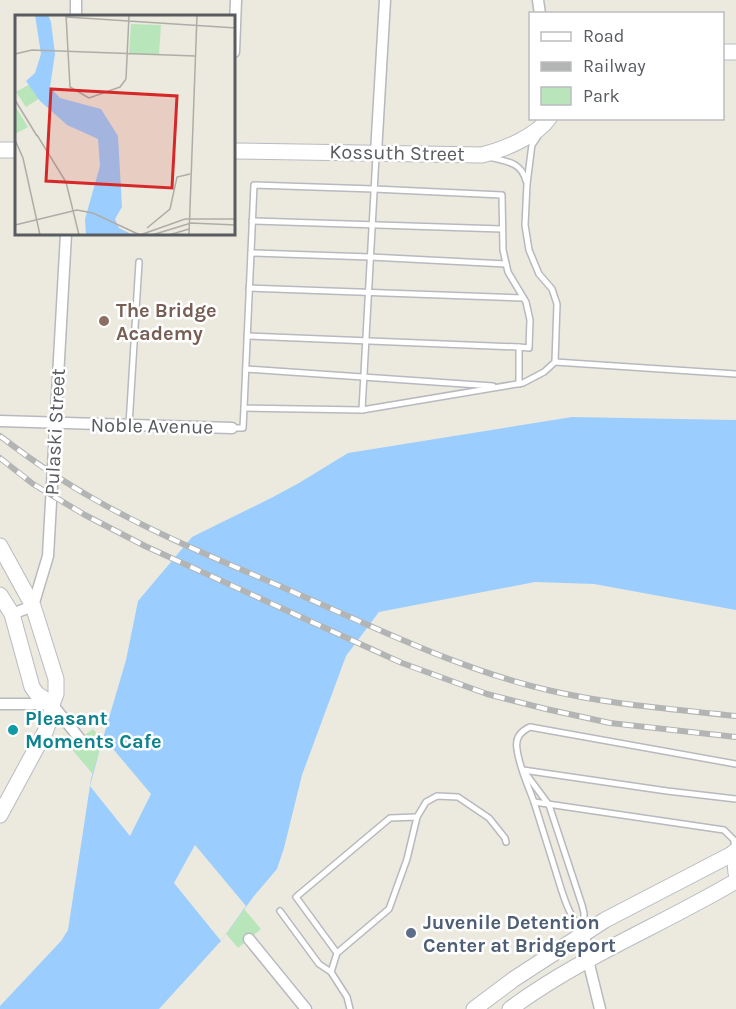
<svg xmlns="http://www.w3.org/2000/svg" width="736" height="1009" viewBox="0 0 736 1009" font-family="Karla,sans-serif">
<rect width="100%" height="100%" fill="#eceade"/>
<g fill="#b9e5bb">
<polygon points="93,729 148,797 136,825 69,746"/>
<polygon points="193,849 261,929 238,948 179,878"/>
</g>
<polygon fill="#9bceff" points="572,417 736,420 736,610 594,584 535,582 379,612 346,656 302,775 284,848 277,869 254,896 221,941 159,1009 0,1009 0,1006 61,941 68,930 91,779 126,660 138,601 192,537 273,497 299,483 348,453"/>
<g fill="#eceade">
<polygon points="103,737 151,794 130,836 90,786"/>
<polygon points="195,845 246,906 221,941 174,883"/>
</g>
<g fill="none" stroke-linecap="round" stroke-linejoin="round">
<g stroke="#b7b9be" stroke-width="8">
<g id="lane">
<polyline points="376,156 362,410 523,383 544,372 555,362 557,304 552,289 539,274 529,250 525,225 527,184 531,152 532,145 538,136"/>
<path d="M489 157C506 162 521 161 526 181"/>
<polyline points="252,221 502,229"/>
<polyline points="251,253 370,257 506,264"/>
<polyline points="249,288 523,298"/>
<polyline points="247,336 519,347"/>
<polyline points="555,362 736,374"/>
<polyline points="246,369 493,386"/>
<polyline points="362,410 244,408 254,185 374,189 502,195 503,250 508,272 526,302 530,320 529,348 519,347 519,384"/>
<polyline points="129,425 139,262"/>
<polyline points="232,428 243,428 244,408"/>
<polyline points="523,770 667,791 736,799"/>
<polyline points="526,774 549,805 582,905 584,913 584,931"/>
<polyline points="534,802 724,830 734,840 734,851"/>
<polyline points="417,817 426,802 437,796 458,797 489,818 505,838 506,842"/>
<polyline points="280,911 319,964 331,972"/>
<path d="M583 932C567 914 562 891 555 869 548 847 541 824 534 802 528 785 519 767 517 749 515 738 521 731 530 727L736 764"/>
<polyline points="337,953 296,897 390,818 417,817 407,859 389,909 337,953 331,972 347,997 350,1009"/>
</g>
</g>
<g stroke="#b7b9be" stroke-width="13">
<g id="street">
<polyline points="538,0 540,14"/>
<polyline points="76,16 76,0"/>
<polyline points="234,52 236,0"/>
<polyline points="376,153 385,0"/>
<polyline points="0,421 232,428"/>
<polyline points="12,614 33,606 48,556 66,234"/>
<polyline points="0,704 52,704 80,739"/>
<polyline points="584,933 588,960 600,1009"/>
<polyline points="249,939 306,1009"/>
</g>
</g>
<g stroke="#b8bbc1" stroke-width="17">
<g id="secondary">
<polyline points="722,52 736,52"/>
<polyline points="0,150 16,150"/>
<path d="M234 151 482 155C503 150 537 136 549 118"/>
<polyline points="0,546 33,606 56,679 56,694 52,704 50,719 45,732 0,815"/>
<polyline points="0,595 12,614 32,687 37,694 52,704"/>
<polyline points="734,852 736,873"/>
<polyline points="474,1009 514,979 605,920 736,852"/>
<path d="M510 1009C580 957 662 925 736 881"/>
</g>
</g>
<use href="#lane" stroke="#fff" stroke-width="5"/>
<use href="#street" stroke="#fff" stroke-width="10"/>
<use href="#secondary" stroke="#fff" stroke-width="15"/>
<g stroke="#b3b4b4" stroke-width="6">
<g id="rail">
<path d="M0 436C30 459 60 480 94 499 162 538 235 566 307 598 387 633 467 672 552 691 613 705 675 709 736 716"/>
<polyline points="0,458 33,484 85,515 145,546 402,663 487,694 546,709 610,723 736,737"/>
</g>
</g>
<use href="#rail" stroke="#fff" stroke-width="4" stroke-dasharray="11" stroke-linecap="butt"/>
</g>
<circle fill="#8d6e63" stroke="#fff" stroke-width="2" cx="104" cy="321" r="6"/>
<circle fill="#0f9aa8" stroke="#fff" stroke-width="2" cx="13" cy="730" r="6"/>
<circle fill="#5c6f8a" stroke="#fff" stroke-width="2" cx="411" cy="933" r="6"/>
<g text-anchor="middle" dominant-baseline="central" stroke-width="5" stroke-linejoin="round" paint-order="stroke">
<g font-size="20" fill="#585b60" stroke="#fff">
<text transform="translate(397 153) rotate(1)">Kossuth Street</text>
<text transform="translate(152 426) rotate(1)">Noble Avenue</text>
<text transform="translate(55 432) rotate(-87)">Pulaski Street</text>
</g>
<g font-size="20" font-weight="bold" fill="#785e54" stroke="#fff" text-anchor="start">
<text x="116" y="310">The Bridge<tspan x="116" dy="23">Academy</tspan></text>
</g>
<g font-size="20" font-weight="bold" fill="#0d838f" stroke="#fff" text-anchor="start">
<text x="25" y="718">Pleasant<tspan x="25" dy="23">Moments Cafe</tspan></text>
</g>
<g font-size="20" font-weight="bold" fill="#4e5e75" stroke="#fff" text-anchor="start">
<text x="423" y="922">Juvenile Detention<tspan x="423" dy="23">Center at Bridgeport</tspan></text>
</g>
</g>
<g transform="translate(15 15)">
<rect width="220" height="220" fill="#eceade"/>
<path d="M116 9 146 10 144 40 114 39ZM15 69 25 83 11 92 1 77ZM0 91 13 112 0 119Z" fill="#b9e5bb"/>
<path d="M20 0H33L36 7 40 39 35 72 45 83 86 94 103 121 107 192 100 204 104 213 118 220H71L70 204 85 151 83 124 52 110 25 86 11 66 20 58 26 39Z" fill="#9bceff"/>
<path fill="none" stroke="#adada8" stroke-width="1.5" d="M51 0 55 72 74 83M52 2 221 13M0 39 17 35 180 41M111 64 114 0M74 83 105 72 111 64M0 85 22 121M22 120 51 167 64 220M0 125 8 143 25 220M0 210 62 195 78 198 125 220M132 213 155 194 162 162 175 159M125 220 170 204H221M137 220 176 208 221 210M154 220 174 214M174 220 182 0"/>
<path fill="#d62828" fill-opacity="0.15" stroke="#d62828" stroke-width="3" d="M36 74 162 81 157 173 31 166Z"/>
<rect width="220" height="220" fill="none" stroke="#585b60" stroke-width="3"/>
</g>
<rect x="529" y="12" width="195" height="108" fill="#ffffff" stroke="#bcbdbf" stroke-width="1.5"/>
<rect x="541" y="32" width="30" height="9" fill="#ffffff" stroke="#bcbdbf" stroke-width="1.5"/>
<text x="583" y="42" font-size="18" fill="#585b60">Road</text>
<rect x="541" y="62" width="30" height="9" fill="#b3b4b4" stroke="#bcbdbf" stroke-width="1.5"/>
<text x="583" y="72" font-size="18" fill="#585b60">Railway</text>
<rect x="541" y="87" width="30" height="18" fill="#b9e5bb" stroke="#bcbdbf" stroke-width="1.5"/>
<text x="583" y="102" font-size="18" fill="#585b60">Park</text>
</svg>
